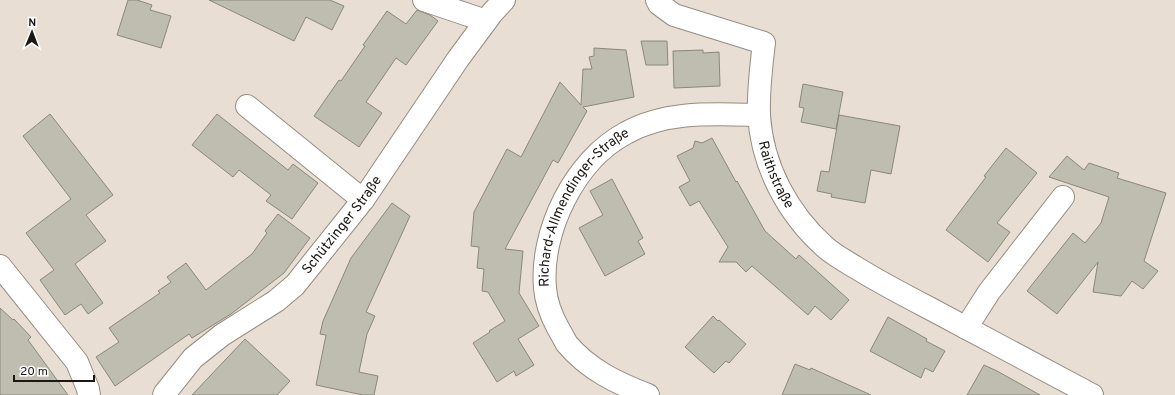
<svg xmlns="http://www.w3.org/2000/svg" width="1175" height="395" viewBox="0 0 1175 395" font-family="Overpass,sans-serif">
<rect width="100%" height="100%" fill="#e9ded3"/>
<g fill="#bfbdaf" stroke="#8a887b">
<polygon points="128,0 137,0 152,5 150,10 171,16 161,48 117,35"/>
<polygon points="209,0 330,0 344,6 332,30 306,17 294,41"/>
<polygon points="417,10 430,15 438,21 406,65 396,58 366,102 382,113 359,147 314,116 339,80 341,81 365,46 363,45 387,11 406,24"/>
<polygon points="641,41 667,41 668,65 646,65"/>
<polygon points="594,48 626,50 634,97 583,107 587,111 558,163 553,160 505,249 523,251 519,293 539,326 518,339 534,365 516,376 514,371 497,382 473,343 490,332 489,331 505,321 488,292 482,291 484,269 477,268 479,247 471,246 474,212 507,149 521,157 560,82 581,105 583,69 592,69 589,57 594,56"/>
<polygon points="703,50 703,53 719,52 720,86 674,88 673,51"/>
<polygon points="803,84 843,92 836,129 801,122 804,108 799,107"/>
<polygon points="50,114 113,195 86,215 106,241 75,264 103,303 88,314 81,304 65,315 40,280 54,270 26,233 71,199 23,136"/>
<polygon points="217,114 288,170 293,164 318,183 292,219 266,201 271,195 239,170 233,177 192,145"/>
<polygon points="839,115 900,126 891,174 871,170 865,203 831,197 832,194 817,191 821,171 829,172"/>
<polygon points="712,138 736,182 737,181 765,231 796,259 799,255 849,300 831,320 815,306 808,315 752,266 746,272 736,262 719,262 728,247 699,201 690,206 679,187 690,181 677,156 693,148 695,141 702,143"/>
<polygon points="1006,148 1037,173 997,223 1010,232 988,262 946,230 986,177 984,176"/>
<polygon points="1067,156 1084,170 1089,163 1119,173 1117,178 1166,193 1144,261 1158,271 1143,289 1132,281 1121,296 1093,292 1098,262 1057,314 1027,291 1073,233 1085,243 1101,223 1109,197 1049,177"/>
<polygon points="612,179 643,238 638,241 645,254 605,276 579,228 603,215 590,191"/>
<polygon points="392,203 410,216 366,312 375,316 367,334 359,372 378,376 374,395 363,395 316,385 326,335 320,334 323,321 351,258"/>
<polygon points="278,214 310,238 284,273 231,314 192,338 189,334 115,386 96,357 119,342 109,328 160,293 158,291 171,282 167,277 186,263 206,290 252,254 267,233 265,231"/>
<polygon points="0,308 13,320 14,319 31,337 28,340 68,395 0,395"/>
<polygon points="713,316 718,321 719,320 746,344 729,363 726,361 714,373 685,347"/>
<polygon points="888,317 927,339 926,341 945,351 933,372 925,368 921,378 870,351"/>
<polygon points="245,339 290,381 277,395 192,395"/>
<polygon points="795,364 810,370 811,368 871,395 782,395"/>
<polygon points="984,365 997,371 1040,395 967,395"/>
</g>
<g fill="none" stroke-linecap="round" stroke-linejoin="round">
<g stroke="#968c81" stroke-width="24">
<g id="minor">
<polyline points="424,0 486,21"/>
<path id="s1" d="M657 0 659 4 674 15 764 43C761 67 758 91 759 115 762 166 788 214 825 247 834 255 845 261 855 267 879 282 904 295 929 308 984 337 1038 366 1092 395"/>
<polyline points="247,106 363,200"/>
<polyline points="966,328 989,292 1063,197"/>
<path id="s2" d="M164 395 165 393 193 358 222 335 276 301 295 285 363 200 458 59 492 13 504 0"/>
<path id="s3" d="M648 395C617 383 589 370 567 344 564 339 561 333 558 328 552 317 546 301 545 288 540 231 575 160 626 133 667 110 715 114 759 115"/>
</g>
</g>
<g stroke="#968c81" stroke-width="24">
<polyline id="major" points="0,266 77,362 88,389 89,395"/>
</g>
<use href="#minor" stroke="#fff" stroke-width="22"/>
<use href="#major" stroke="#fff" stroke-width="22"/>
</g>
<g text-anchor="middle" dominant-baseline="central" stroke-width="3" stroke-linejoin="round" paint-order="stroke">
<g font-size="14" fill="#1b1714" stroke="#fff">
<text stroke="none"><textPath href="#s1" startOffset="252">Raithstraße</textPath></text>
<text stroke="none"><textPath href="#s3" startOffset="251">Richard-Allmendinger-Straße</textPath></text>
<text stroke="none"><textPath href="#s2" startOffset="249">Schützinger Straße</textPath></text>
</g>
</g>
<g transform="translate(32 32) rotate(1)" stroke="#ffffff" stroke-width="3" paint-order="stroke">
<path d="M0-3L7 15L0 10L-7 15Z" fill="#1b1714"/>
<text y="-6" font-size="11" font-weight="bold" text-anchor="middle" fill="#1b1714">N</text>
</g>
<path d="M14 375v6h80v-6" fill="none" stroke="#1b1714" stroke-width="2"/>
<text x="20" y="375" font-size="12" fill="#1b1714" stroke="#ffffff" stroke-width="3" paint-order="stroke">20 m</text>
</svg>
